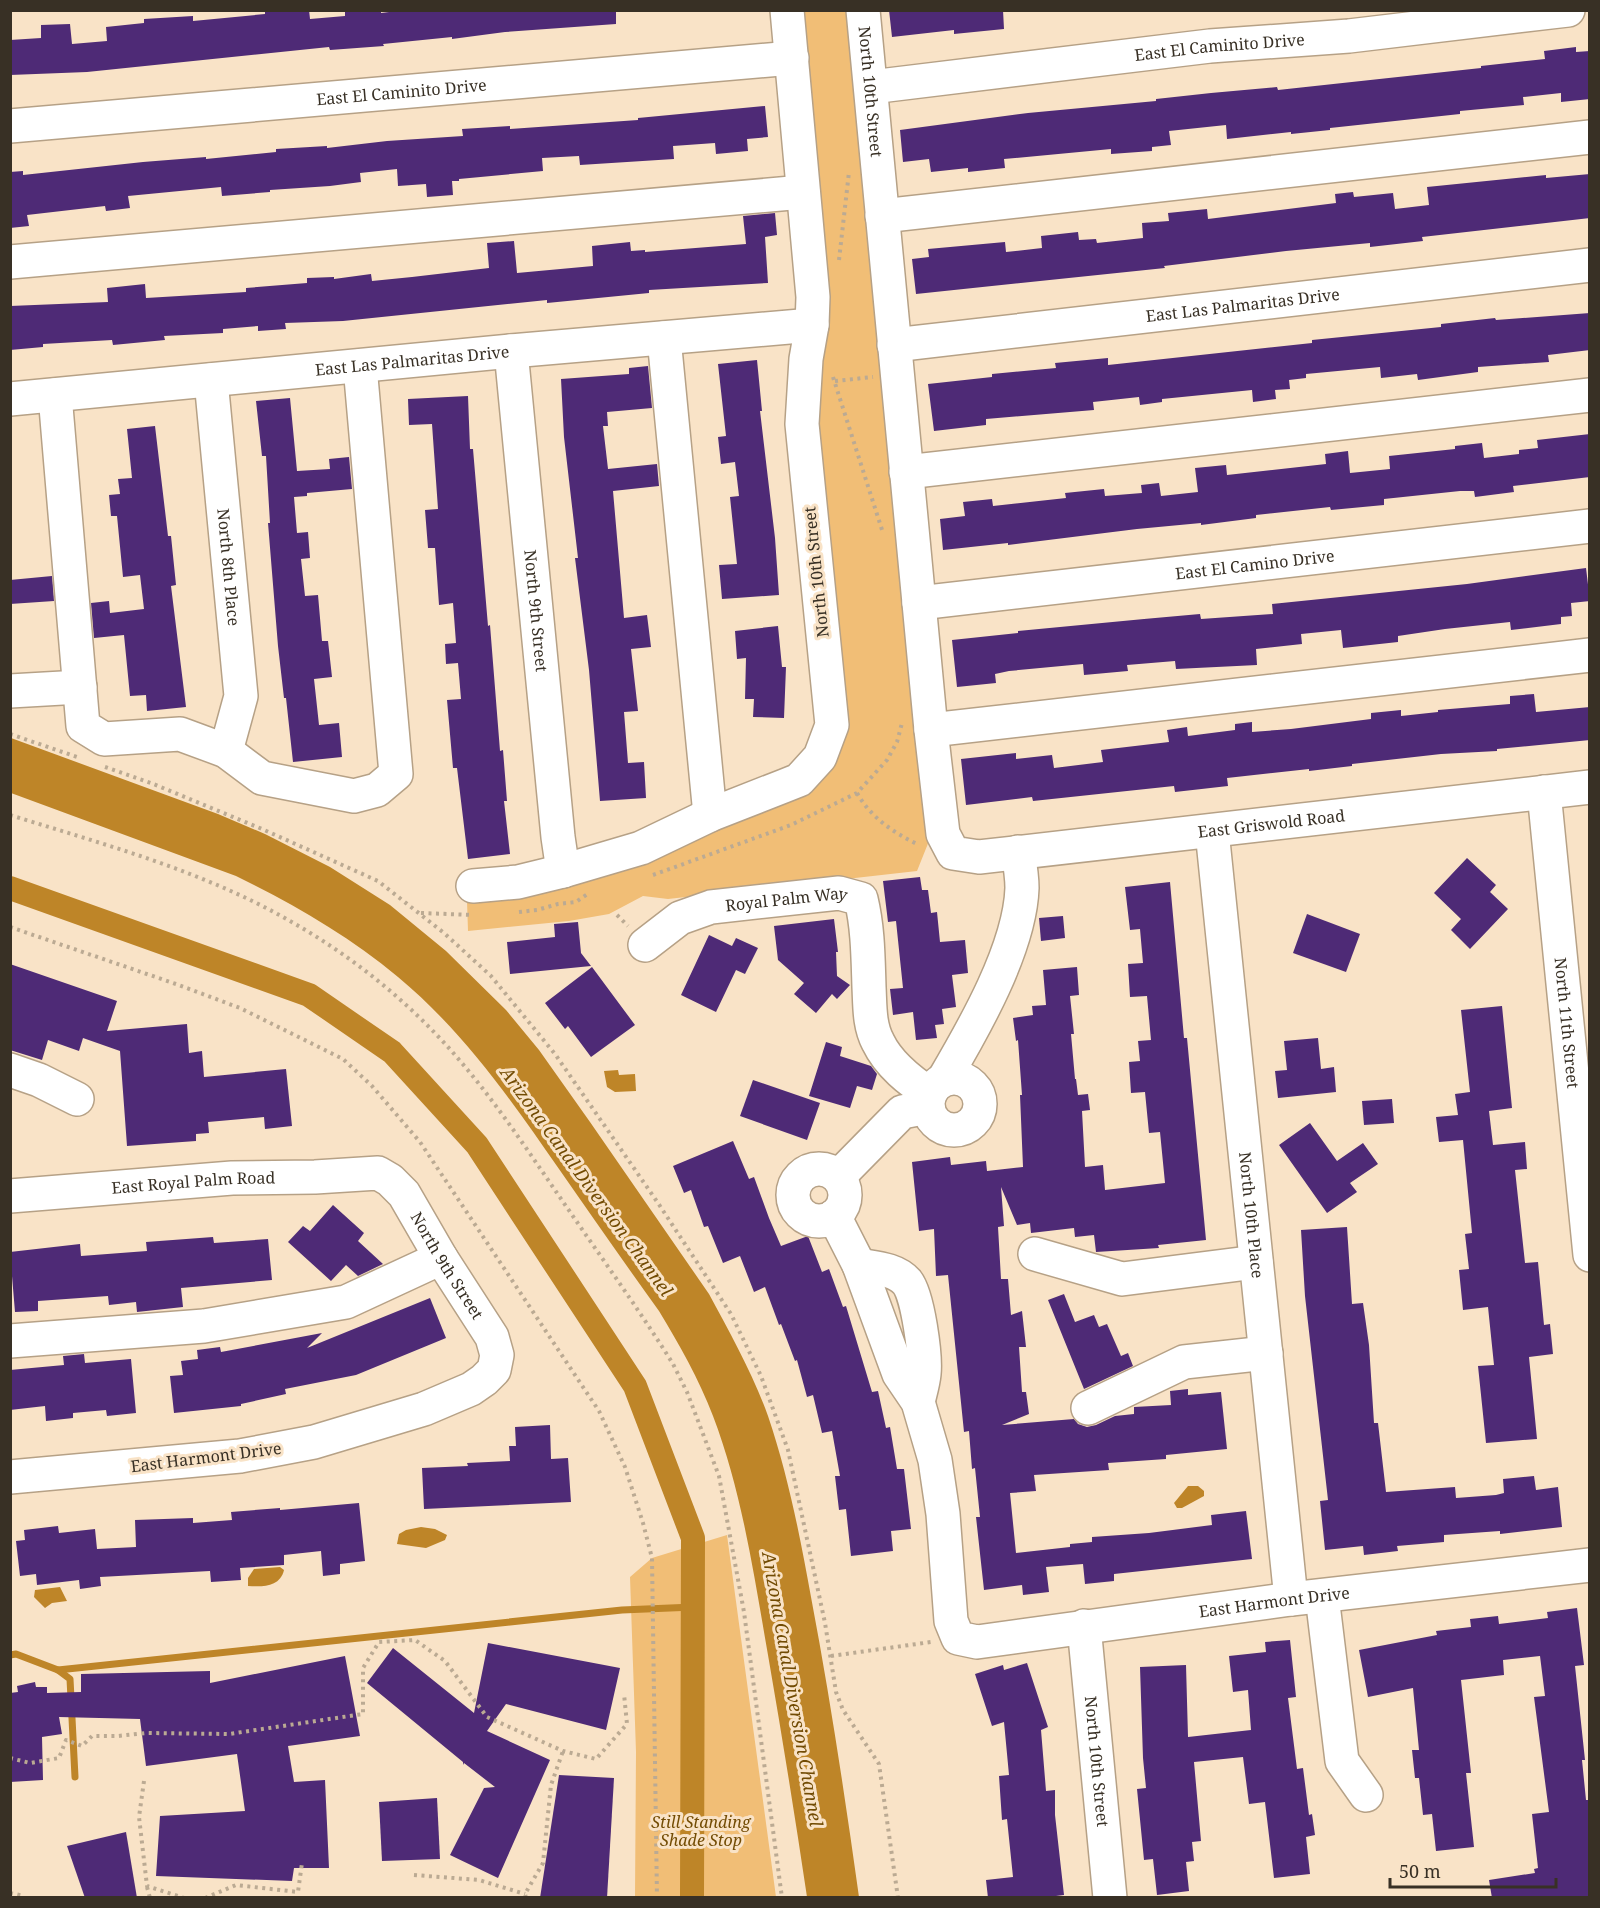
<svg xmlns="http://www.w3.org/2000/svg" width="1600" height="1908" viewBox="0 0 1600 1908" font-family="'Noto Serif',serif">
<rect width="100%" height="100%" fill="#f9e3c7"/>
<g fill="#f1be76">
<polygon points="793,11 850,11 929,841 917,871 668,899 643,896 609,914 569,921 468,931 467,901 828,763"/>
<polygon points="727,1535 776,1897 635,1897 636,1752 630,1577 652,1558"/>
</g>
<g fill="#be8528">
<path d="M11 738 218 814 265 834 330 867 390 905 446 951 506 1010 539 1050 590 1122 709 1294C730 1333 753 1374 768 1416 788 1475 800 1536 811 1597 830 1697 845 1797 859 1897H807C795 1816 782 1736 768 1655 754 1575 742 1492 713 1416 699 1379 679 1344 659 1311 625 1264 592 1216 559 1169 510 1099 465 1033 398 977 349 936 293 904 236 876L11 793Z"/>
<polygon points="618,1070 619,1075 635,1074 636,1091 615,1092 607,1087 604,1071"/>
<polygon points="1188,1486 1198,1486 1204,1491 1204,1496 1182,1508 1177,1508 1174,1503"/>
<polygon points="421,1527 435,1529 447,1535 445,1540 426,1548 397,1544 399,1534 406,1530"/>
<path d="M280 1567 284 1570C280 1587 263 1587 248 1586V1578L254 1569Z"/>
<polygon points="60,1587 67,1601 52,1603 45,1608 34,1597 35,1590"/>
</g>
<g fill="none" stroke-linecap="round" stroke-linejoin="round">
<g stroke="#be8528" stroke-width="7">
<polyline points="10,1655 16,1654 58,1670 70,1679 75,1777"/>
<polyline points="58,1670 622,1610 694,1607"/>
</g>
<polyline stroke="#be8528" stroke-width="24" points="10,888 309,995 392,1052 477,1145 635,1386 693,1538 692,1898"/>
</g>
<g fill="#4e2a76">
<polygon points="265,10 309,10 310,19 345,16 345,10 381,10 381,13 405,10 616,10 616,24 505,32 452,39 452,37 383,44 384,46 330,50 329,47 87,72 10,75 10,40 41,38 41,25 70,24 72,44 107,41 106,27 144,23 144,19 193,16 193,21 265,14"/>
<polygon points="889,10 1003,10 1004,29 954,34 954,30 892,37"/>
<polygon points="1576,47 1576,52 1590,51 1590,99 1561,102 1561,93 1523,97 1524,105 1460,111 1460,114 1330,128 1330,130 1291,134 1291,132 1227,139 1226,125 1169,131 1171,145 1152,147 1152,151 1111,154 1111,149 1004,159 1005,168 968,172 968,168 931,172 929,159 903,162 900,130 1028,113 1156,101 1156,99 1211,93 1277,87 1278,90 1481,68 1481,66 1545,59 1544,51"/>
<polygon points="765,106 768,137 747,139 748,151 716,154 715,143 673,146 674,159 580,165 579,156 542,158 543,171 459,179 459,181 452,181 453,195 427,197 426,184 398,186 397,169 360,173 361,182 330,186 270,190 270,192 222,196 221,187 128,196 130,208 106,211 105,206 27,215 29,226 10,228 10,172 23,171 23,175 143,162 206,157 206,159 276,152 276,149 327,146 327,148 387,141 463,136 462,129 510,126 510,129 638,120 638,118"/>
<polygon points="1590,174 1590,218 1422,237 1423,241 1370,247 1370,243 1286,251 1164,266 1165,268 916,294 912,259 929,257 928,249 1005,242 1006,252 1042,248 1041,236 1078,232 1079,240 1096,239 1097,243 1143,238 1142,223 1169,221 1168,213 1207,209 1208,219 1336,203 1335,194 1353,192 1354,197 1393,193 1395,209 1429,205 1427,187 1546,175 1546,178"/>
<polygon points="775,213 777,235 765,237 768,283 649,290 649,293 547,303 547,300 343,321 285,323 286,329 258,331 258,326 223,329 223,333 164,336 165,340 113,345 112,340 43,344 43,347 10,350 10,306 108,302 107,288 145,284 146,298 246,292 246,288 307,283 307,278 334,277 334,279 371,274 372,281 412,277 489,268 487,243 514,241 517,273 593,266 592,246 630,242 631,251 645,250 645,252 746,244 743,216"/>
<polygon points="1590,313 1590,350 1548,355 1549,362 1478,367 1478,372 1418,380 1417,374 1381,378 1380,367 1306,374 1306,378 1289,380 1290,389 1275,390 1276,399 1253,402 1252,390 1162,399 1162,402 1140,405 1139,397 1093,402 1094,410 986,419 986,425 934,431 928,384 992,377 992,374 1056,368 1055,363 1108,358 1108,365 1312,343 1312,340 1441,327 1441,324 1495,318 1496,320"/>
<polygon points="757,360 762,411 760,411 775,538 779,595 722,599 719,565 737,564 730,497 739,496 735,462 721,464 718,437 726,436 718,364"/>
<polygon points="648,366 652,408 607,412 608,426 603,426 608,469 657,464 659,486 613,491 624,618 647,615 651,647 631,649 638,711 624,712 628,763 644,762 646,798 600,801 589,670 575,558 578,558 564,437 561,379 629,374 629,368"/>
<polygon points="468,396 470,449 473,449 488,626 490,625 500,751 503,750 507,801 504,801 510,854 468,859 457,768 453,768 447,700 461,699 458,663 446,664 445,644 456,643 453,603 439,605 435,548 428,548 425,510 438,509 432,424 409,425 408,399"/>
<polygon points="290,398 297,471 330,469 329,459 349,457 352,489 307,493 307,496 294,497 297,533 308,532 310,558 301,559 305,596 318,595 322,641 328,641 332,677 314,679 319,725 339,723 342,757 293,762 286,698 284,698 278,646 268,523 270,523 266,456 262,456 256,401"/>
<polygon points="155,426 168,536 171,536 176,585 171,586 186,707 147,711 146,695 130,696 124,635 94,638 91,603 109,601 110,613 144,609 140,575 123,577 117,516 111,516 109,495 120,494 118,479 132,478 127,429"/>
<polygon points="1590,434 1590,477 1513,486 1514,492 1475,497 1474,491 1460,491 1384,499 1384,505 1331,510 1330,507 1256,515 1256,518 1201,525 1201,523 1137,529 1008,545 1008,543 943,550 940,519 965,516 963,502 992,499 993,506 1066,498 1065,493 1104,489 1105,496 1142,493 1141,485 1159,483 1161,496 1198,492 1195,468 1226,465 1227,475 1326,464 1325,454 1348,451 1350,473 1390,469 1389,456 1455,449 1455,446 1482,443 1484,458 1519,454 1519,450 1538,448 1537,440"/>
<polygon points="1586,568 1590,601 1571,603 1572,616 1561,617 1561,624 1511,630 1510,622 1445,629 1398,636 1398,642 1343,648 1341,630 1301,634 1302,644 1256,649 1257,665 1176,669 1175,661 1127,665 1128,671 1084,675 1083,664 1009,671 995,674 996,683 957,687 952,640 1018,633 1018,631 1144,619 1200,614 1201,619 1273,614 1272,604 1467,584"/>
<polygon points="52,576 54,601 10,604 10,580"/>
<polygon points="778,626 782,667 786,667 784,718 753,717 754,699 745,699 746,658 737,659 735,631"/>
<polygon points="1534,694 1536,712 1590,707 1590,740 1497,749 1497,751 1441,754 1352,764 1352,766 1309,771 1309,769 1227,778 1228,786 1175,792 1174,786 1033,801 1032,797 966,805 961,759 1016,753 1016,759 1052,755 1054,768 1103,762 1101,750 1169,742 1167,730 1187,727 1188,736 1235,730 1235,724 1252,722 1252,732 1291,729 1371,719 1371,713 1401,710 1401,716 1438,712 1438,710 1510,704 1510,696"/>
<polygon points="1467,858 1496,885 1490,892 1508,909 1470,949 1451,930 1461,919 1434,893"/>
<polygon points="920,877 922,890 928,890 931,913 937,912 940,942 965,940 968,973 952,975 956,1007 942,1009 944,1024 935,1025 937,1038 916,1040 913,1012 893,1015 890,989 903,988 896,921 888,922 883,881"/>
<polygon points="1170,882 1184,1038 1187,1038 1206,1240 1158,1245 1159,1248 1096,1252 1094,1235 1075,1237 1074,1228 1031,1233 1030,1223 1017,1225 1001,1187 1004,1226 998,1227 1001,1279 1008,1279 1011,1315 1022,1311 1026,1347 1019,1347 1022,1392 1026,1392 1029,1414 1002,1425 1074,1419 1078,1424 1087,1427 1096,1425 1115,1416 1134,1414 1134,1407 1171,1405 1170,1391 1188,1389 1188,1395 1221,1392 1227,1449 1166,1455 1166,1459 1108,1463 1109,1470 1034,1475 1036,1491 1010,1493 1016,1553 1070,1547 1070,1544 1092,1542 1092,1537 1149,1533 1212,1525 1211,1515 1246,1511 1252,1559 1114,1574 1114,1581 1085,1584 1083,1564 1046,1567 1049,1592 1023,1595 1022,1585 984,1590 976,1517 980,1517 975,1468 972,1469 969,1431 964,1432 948,1275 936,1276 934,1229 919,1231 912,1162 950,1157 951,1165 986,1161 987,1171 1023,1167 1020,1095 1022,1095 1018,1040 1016,1041 1013,1018 1033,1015 1032,1006 1046,1005 1043,970 1077,967 1079,995 1070,996 1074,1034 1071,1034 1075,1079 1076,1079 1078,1095 1088,1094 1090,1110 1082,1111 1085,1167 1103,1165 1105,1190 1165,1183 1160,1132 1149,1133 1145,1092 1131,1093 1129,1062 1140,1061 1138,1041 1151,1040 1147,996 1130,997 1128,964 1143,963 1140,929 1130,930 1125,887"/>
<polygon points="1307,914 1360,934 1346,972 1293,953"/>
<polygon points="1063,916 1065,938 1041,941 1039,918"/>
<polygon points="834,919 838,952 836,952 837,976 850,985 837,999 832,994 816,1013 794,994 804,983 778,960 774,926"/>
<polygon points="578,922 581,953 591,966 510,974 507,942 555,937 554,924"/>
<polygon points="709,935 732,946 736,938 758,948 745,974 736,970 716,1012 681,995"/>
<polygon points="10,964 117,1001 107,1031 187,1024 189,1053 202,1051 204,1077 286,1069 292,1126 265,1129 264,1117 208,1122 209,1133 196,1134 196,1141 127,1146 120,1051 83,1038 79,1051 48,1040 42,1060 10,1050"/>
<polygon points="592,967 635,1025 591,1057 568,1026 565,1029 545,1003"/>
<polygon points="1502,1006 1512,1108 1489,1111 1493,1145 1525,1142 1527,1169 1515,1170 1525,1263 1538,1262 1544,1325 1550,1324 1553,1354 1529,1357 1537,1439 1486,1443 1478,1366 1494,1365 1488,1307 1463,1310 1459,1270 1469,1269 1465,1234 1472,1233 1463,1140 1439,1142 1436,1117 1458,1115 1455,1094 1470,1092 1461,1010"/>
<polygon points="1318,1038 1321,1069 1334,1067 1336,1092 1278,1098 1275,1071 1287,1070 1284,1041"/>
<polygon points="826,1042 842,1047 840,1056 871,1066 877,1074 872,1090 857,1086 850,1108 809,1096"/>
<polygon points="753,1080 820,1103 807,1140 740,1116"/>
<polygon points="1392,1099 1394,1123 1364,1125 1362,1101"/>
<polygon points="1310,1123 1337,1161 1363,1143 1378,1164 1350,1183 1357,1192 1327,1213 1279,1145"/>
<polygon points="733,1141 749,1179 754,1177 769,1218 781,1246 808,1236 822,1272 829,1269 843,1307 846,1306 872,1392 878,1391 886,1428 890,1427 897,1469 904,1469 911,1529 891,1531 893,1551 851,1556 846,1509 839,1510 835,1476 840,1476 832,1431 822,1433 813,1395 807,1397 797,1360 795,1361 781,1324 779,1325 765,1287 754,1292 740,1256 723,1263 708,1226 704,1227 691,1190 684,1193 673,1166"/>
<polygon points="333,1205 364,1233 358,1241 383,1264 358,1276 346,1265 331,1281 288,1242 303,1226 310,1231"/>
<polygon points="1347,1227 1352,1304 1363,1303 1369,1345 1374,1423 1378,1423 1386,1492 1455,1487 1456,1498 1496,1495 1504,1493 1503,1479 1534,1476 1536,1490 1558,1487 1562,1527 1500,1534 1500,1531 1444,1535 1444,1542 1397,1546 1398,1551 1364,1555 1363,1546 1325,1550 1320,1501 1328,1500 1305,1296 1301,1230"/>
<polygon points="213,1237 214,1243 268,1239 272,1280 181,1288 183,1307 137,1312 136,1302 109,1305 108,1296 38,1301 38,1311 15,1312 10,1252 80,1244 81,1256 147,1251 146,1242"/>
<polygon points="1064,1294 1075,1322 1094,1315 1099,1327 1107,1324 1121,1356 1128,1353 1133,1366 1084,1389 1048,1300"/>
<polygon points="430,1298 446,1338 356,1375 285,1389 286,1394 241,1404 241,1406 174,1413 170,1376 183,1375 181,1361 198,1359 197,1350 220,1347 221,1352 322,1333 307,1348"/>
<polygon points="84,1354 85,1363 131,1359 136,1413 107,1416 106,1410 73,1413 73,1418 46,1421 45,1406 10,1410 10,1370 64,1365 63,1356"/>
<polygon points="550,1425 551,1459 568,1458 571,1502 424,1509 422,1468 468,1466 467,1463 510,1461 509,1446 516,1446 515,1427"/>
<polygon points="359,1503 365,1561 340,1564 340,1574 323,1576 321,1551 284,1555 284,1565 240,1568 241,1580 211,1582 210,1571 100,1577 101,1586 80,1589 79,1580 37,1585 36,1574 20,1576 16,1541 25,1540 24,1530 58,1526 59,1533 95,1529 97,1549 136,1547 135,1520 193,1518 193,1523 232,1520 231,1512 280,1508 280,1510"/>
<polygon points="1577,1608 1584,1665 1575,1666 1585,1760 1582,1760 1586,1800 1590,1800 1590,1898 1492,1898 1489,1880 1535,1873 1534,1869 1538,1868 1532,1814 1549,1812 1534,1697 1545,1696 1540,1656 1503,1660 1504,1675 1461,1680 1471,1773 1466,1773 1474,1847 1436,1851 1432,1814 1423,1815 1419,1778 1415,1778 1412,1750 1419,1750 1413,1688 1368,1697 1359,1650 1437,1635 1436,1631 1471,1627 1470,1619 1498,1616 1499,1624 1548,1618 1547,1612"/>
<polygon points="1290,1640 1296,1697 1288,1698 1297,1769 1303,1768 1309,1815 1312,1814 1315,1835 1306,1837 1310,1874 1274,1878 1265,1802 1249,1804 1243,1757 1194,1762 1201,1841 1192,1842 1194,1861 1186,1862 1189,1891 1157,1895 1153,1859 1144,1860 1137,1789 1146,1788 1143,1758 1140,1667 1186,1665 1188,1737 1251,1730 1248,1690 1233,1692 1229,1656 1266,1652 1265,1642"/>
<polygon points="488,1643 620,1668 606,1730 506,1704 487,1731 550,1760 498,1878 450,1855 484,1788 495,1787 464,1763 463,1765 463,1762 367,1683 393,1648 474,1713"/>
<polygon points="345,1656 360,1736 288,1746 294,1782 325,1780 329,1868 294,1868 292,1881 156,1876 160,1816 245,1811 237,1754 146,1766 140,1719 59,1717 62,1734 42,1737 43,1780 10,1782 10,1693 18,1692 17,1686 35,1682 36,1687 47,1687 47,1693 81,1692 81,1674 210,1671 210,1683"/>
<polygon points="1027,1663 1048,1727 1041,1730 1046,1791 1055,1790 1055,1815 1064,1895 1040,1898 988,1898 986,1880 1013,1877 1007,1819 1002,1820 999,1776 1009,1775 1004,1722 992,1726 975,1674 1003,1665 1004,1670"/>
<polygon points="559,1775 614,1778 607,1898 540,1898"/>
<polygon points="437,1798 440,1859 382,1861 379,1802"/>
<polygon points="126,1832 137,1898 85,1898 67,1846"/>
</g>
<g fill="none" stroke-linecap="round" stroke-linejoin="round">
<g stroke="#b6a186" stroke-width="36">
<g id="minor">
<path id="s1" d="M863 10 931 730 943 834 953 853 979 857 1590 787"/>
<path id="s2" d="M871 87 1210 46 1349 36 1568 10"/>
<path id="s3" d="M10 126 792 58"/>
<polyline points="882,216 1590,137"/>
<polyline points="10,262 803,192"/>
<polyline points="664,338 710,815"/>
<path id="s4" d="M894 345 1590 265"/>
<path id="s5" d="M511 351 558 837 563 871"/>
<path id="s6" d="M211 380 241 696 226 751"/>
<polyline points="55,395 83,726 104,739 180,734 226,751 262,778 354,796 377,790 396,774 360,366"/>
<path id="s7" d="M10 399 511 351 812 325"/>
<polyline points="906,472 1590,395"/>
<path id="s8" d="M919 603 1590 526"/>
<polyline points="10,691 80,687"/>
<polyline points="931,730 1590,655"/>
<path id="s9" d="M1544 792 1590 1255"/>
<path id="s10" d="M1212 831 1291 1599"/>
<polyline points="473,886 518,882 563,871 641,848 710,815 784,786 799,780 820,757 832,725 802,424 806,359 812,325 813,297 787,10"/>
<path id="s11" d="M645 945 680 918 711 907 839 893 861 899C868 928 868 957 869 987 870 1006 869 1025 878 1042 889 1065 910 1081 930 1094"/>
<polyline points="10,1070 39,1080 77,1099"/>
<circle cx="954" cy="1104" r="26"/>
<path d="M944 1079C974 1028 1020 948 1022 888 1022 876 1020 864 1018 852"/>
<circle cx="819" cy="1195" r="26"/>
<polyline points="838,1177 902,1112 928,1107"/>
<path id="s12" d="M10 1196 232 1178 315 1177 378 1173 390 1180 404 1194 441 1258 492 1337 497 1355 494 1370 484 1380 471 1389 424 1409 314 1442 240 1456 10 1477"/>
<path id="s13" d="M834 1216 859 1265 899 1374 918 1402 935 1460 943 1514 951 1621 958 1638 977 1642 1291 1599 1590 1565"/>
<polyline points="1035,1254 1122,1279 1256,1262"/>
<path d="M859 1265C875 1268 896 1269 907 1282 918 1296 926 1356 924 1374 923 1384 920 1393 918 1402"/>
<polyline points="10,1341 204,1326 346,1302 441,1258"/>
<polyline points="1088,1408 1184,1362 1266,1353"/>
<polyline points="1322,1596 1342,1761 1366,1795"/>
<path id="s14" d="M1084 1626 1110 1898"/>
</g>
</g>
<g stroke="#bbaa93" stroke-width="4" stroke-dasharray="3 4.5" stroke-linecap="butt">
<polyline points="839,260 849,172"/>
<polyline points="833,377 883,533"/>
<polyline points="835,381 873,377"/>
<polyline points="10,734 80,758"/>
<polyline points="105,767 151,783 262,829 378,881 444,933 491,976 555,1054 658,1203 731,1314 761,1376 788,1450 825,1623 836,1692 843,1710 879,1764 898,1898"/>
<path d="M857 793C871 818 894 833 919 845"/>
<path d="M10 815C106 845 203 871 290 921 352 956 409 1002 455 1055 497 1103 532 1157 568 1209 603 1260 640 1311 673 1364L687 1392 719 1476 744 1612 782 1898"/>
<polyline points="653,875 791,825 857,793 887,760 897,742 902,723"/>
<polyline points="519,912 537,910 558,904 576,902 589,893"/>
<polyline points="421,913 473,915"/>
<polyline points="617,915 628,926"/>
<polyline points="10,927 176,984 240,1008 343,1059 372,1086 420,1142 599,1411 625,1467 643,1523 652,1558 657,1898"/>
<polyline points="831,1656 931,1642"/>
<polyline points="10,1758 30,1763 59,1758 66,1740 82,1746 92,1736 118,1736 146,1733 229,1734 363,1714 363,1668 379,1642 415,1640 445,1661 487,1717 563,1751 596,1759 627,1724 624,1694"/>
<polyline points="144,1781 139,1817 147,1886 184,1898"/>
<polyline points="414,1875 479,1880 525,1894"/>
<polyline points="147,1887 150,1898"/>
<polyline points="10,1893 24,1896"/>
<polyline points="205,1898 236,1885 298,1892 302,1863"/>
<polyline points="526,1898 525,1894 543,1863 551,1785 563,1751"/>
</g>
<use href="#minor" stroke="#fff" stroke-width="33"/>
</g>
<g text-anchor="middle" dominant-baseline="central" stroke-width="6" stroke-linejoin="round" paint-order="stroke">
<g font-size="16" fill="#383025" stroke="#f9e3c7">
<text stroke="none"><textPath href="#s2" startOffset="351">East El Caminito Drive</textPath></text>
<text stroke="none"><textPath href="#s3" startOffset="393">East El Caminito Drive</textPath></text>
<text stroke="none"><textPath href="#s1" startOffset="82">North 10th Street</textPath></text>
<text stroke="none"><textPath href="#s4" startOffset="351">East Las Palmaritas Drive</textPath></text>
<text stroke="none"><textPath href="#s7" startOffset="404">East Las Palmaritas Drive</textPath></text>
<text stroke="none"><textPath href="#s8" startOffset="338">East El Camino Drive</textPath></text>
<text stroke="none"><textPath href="#s6" startOffset="188">North 8th Place</textPath></text>
<text transform="translate(816 572) rotate(-96)">North 10th Street</text>
<text stroke="none"><textPath href="#s5" startOffset="261">North 9th Street</textPath></text>
<text stroke="none"><textPath href="#s1" startOffset="1170">East Griswold Road</textPath></text>
<text stroke="none"><textPath href="#s11" startOffset="153">Royal Palm Way</textPath></text>
<text stroke="none"><textPath href="#s9" startOffset="232">North 11th Street</textPath></text>
<text stroke="none"><textPath href="#s12" startOffset="184">East Royal Palm Road</textPath></text>
<text stroke="none"><textPath href="#s10" startOffset="386">North 10th Place</textPath></text>
<text stroke="none"><textPath href="#s12" startOffset="486">North 9th Street</textPath></text>
<text transform="translate(206 1457) rotate(-7)">East Harmont Drive</text>
<text stroke="none"><textPath href="#s13" startOffset="765">East Harmont Drive</textPath></text>
<text stroke="none"><textPath href="#s14" startOffset="136">North 10th Street</textPath></text>
</g>
<g font-size="16" font-style="italic" fill="#734c04" stroke="#f9e3c7">
<text x="701" y="1822">Still Standing<tspan x="701" dy="18">Shade Stop</tspan></text>
</g>
<g font-size="18" font-style="italic" fill="#724b03" stroke="#f9e3c7">
<text transform="translate(587 1181) rotate(54)">Arizona Canal Diversion Channel</text>
<text transform="translate(793 1689) rotate(80)">Arizona Canal Diversion Channel</text>
</g>
</g>
<rect width="1600" height="1908" fill="none" stroke="#383025" stroke-width="24"/>
<path d="M1390 1878v9h166v-9" fill="none" stroke="#383025" stroke-width="3"/>
<text x="1399" y="1878" font-size="18" fill="#383025" stroke="#f9e3c7" stroke-width="4.5" paint-order="stroke">50 m</text>
</svg>
